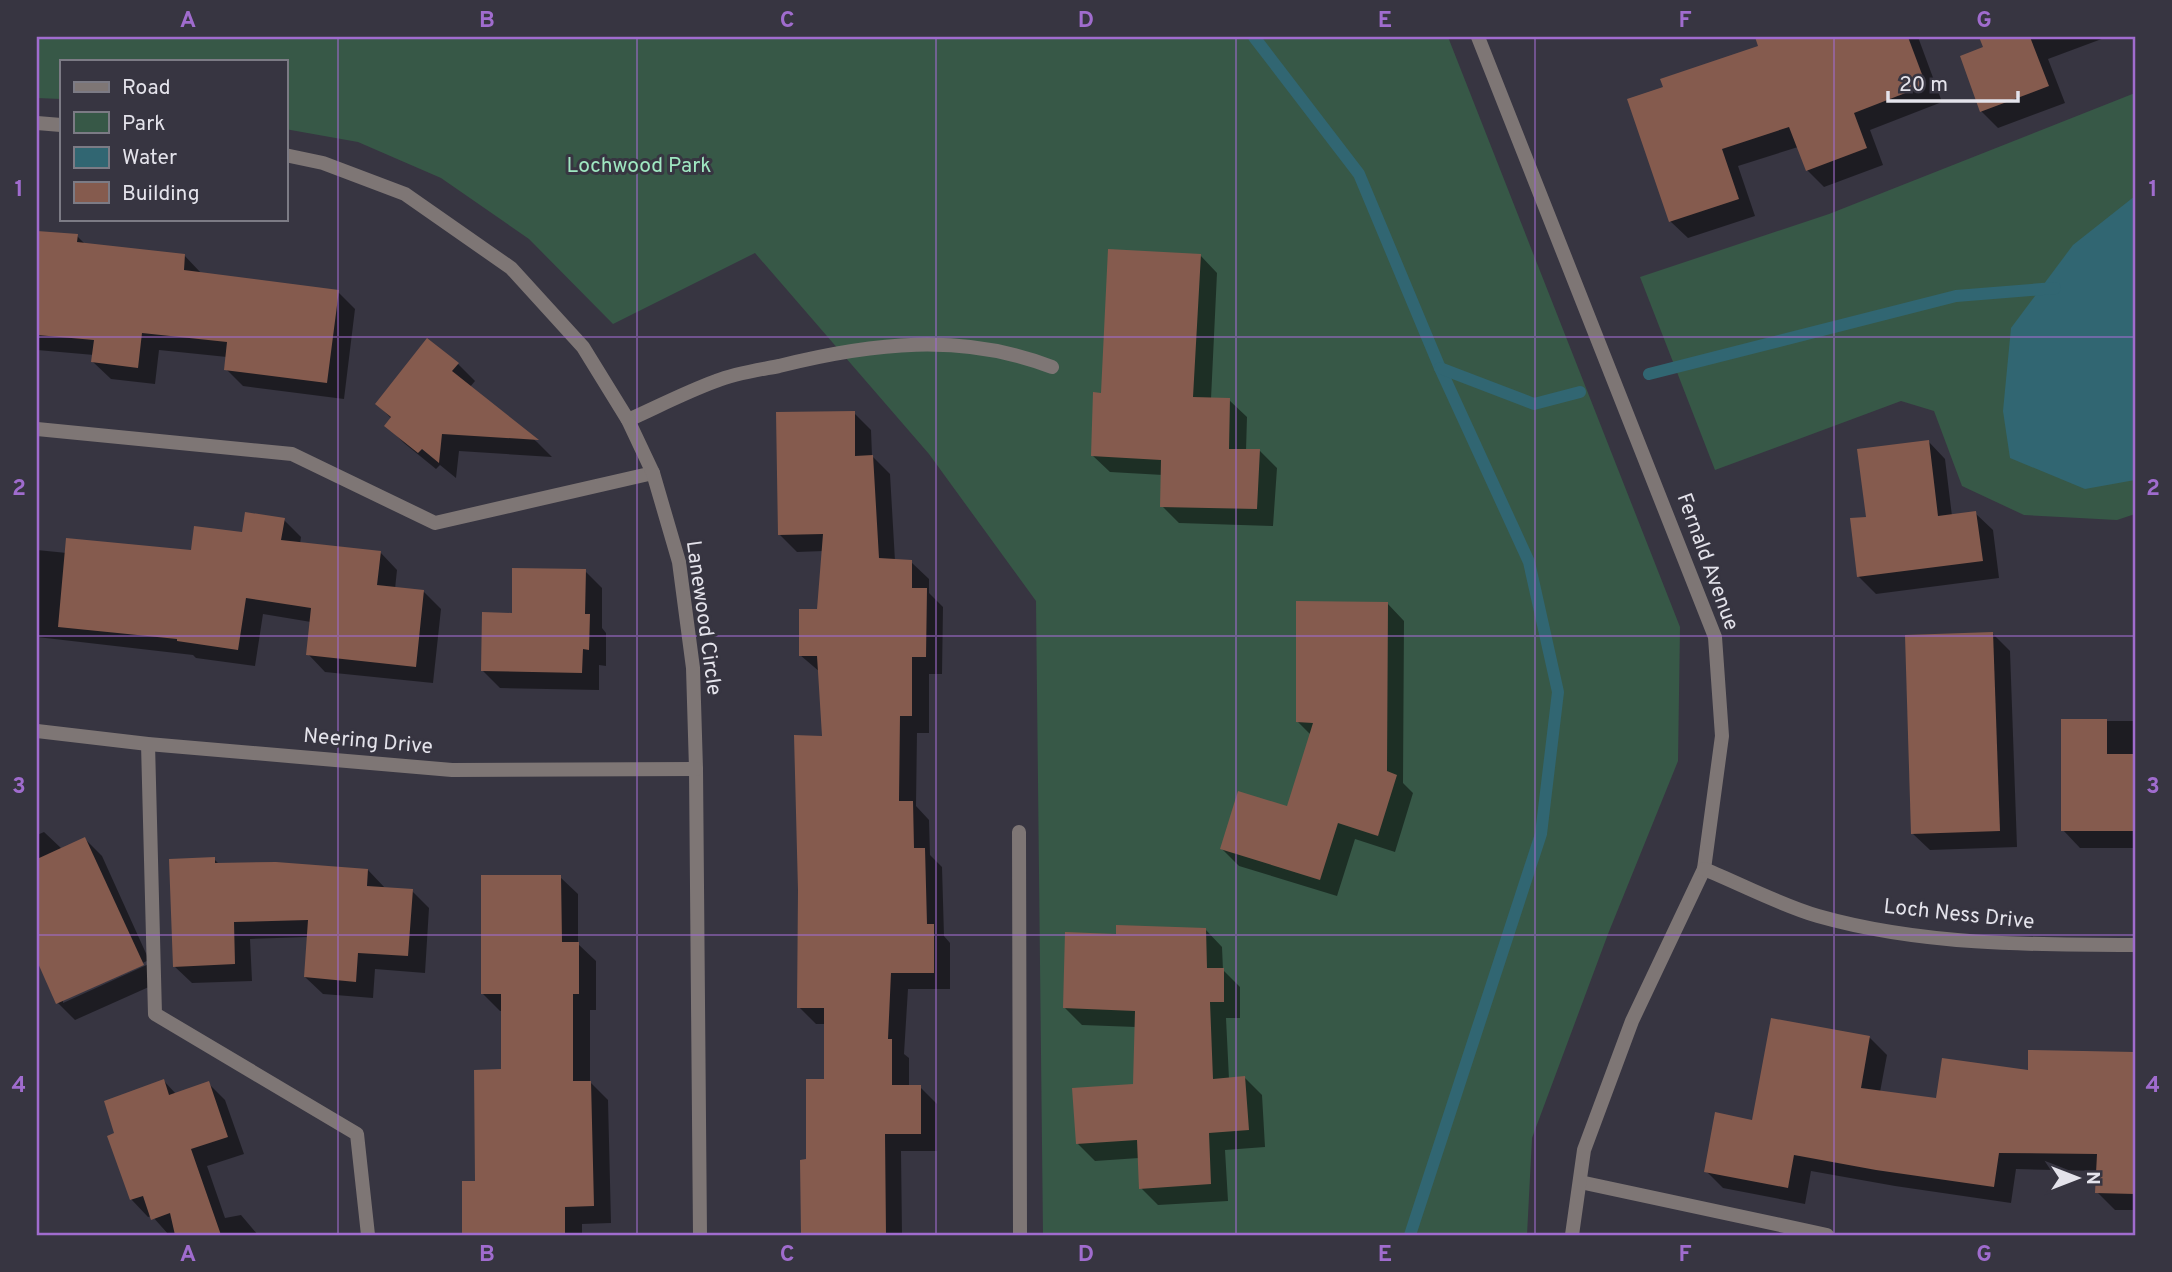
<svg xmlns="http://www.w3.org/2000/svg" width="2172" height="1272" viewBox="0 0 2172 1272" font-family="Overpass,sans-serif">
<rect width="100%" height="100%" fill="#373541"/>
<g fill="#375847">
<polygon points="37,37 1448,37 1680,627 1678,761 1608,934 1532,1138 1527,1235 1043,1235 1036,601 929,454 755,253 613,324 529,239 441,178 358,142 285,129 285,61 61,61 61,99 37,98"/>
<polygon points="2135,93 2135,514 2117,520 2024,515 1962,486 1934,411 1901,401 1715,470 1640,277 1829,214"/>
</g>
<polygon fill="#316672" points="2135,196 2135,480 2085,489 2010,458 2003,411 2011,328 2073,245"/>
<g fill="#0007">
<polygon points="1770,37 1918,37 1942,102 1870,130 1883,165 1824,187 1807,170 1798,147 1738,166 1755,216 1688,238 1670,221 1665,88 1760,47 1758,41"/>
<polygon points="1981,37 2107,37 2048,59 2065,103 1998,128 1981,111 1985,48"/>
<polygon points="37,233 77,236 85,244 184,255 201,273 338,292 355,309 344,399 243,386 226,369 227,357 159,350 155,384 111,379 93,362 94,355 37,350"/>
<polygon points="1200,255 1217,273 1211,399 1229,400 1247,417 1246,451 1260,451 1277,468 1273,526 1179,523 1162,506 1163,475 1110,472 1092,455 1103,394"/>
<polygon points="428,341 458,364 475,381 470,387 537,442 552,457 459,451 456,478 440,465 436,469 404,443 387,426 392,419 377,404"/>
<polygon points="854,413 871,430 872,456 890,474 895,561 911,562 929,579 929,593 943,607 942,674 929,674 929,733 917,733 916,806 929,820 930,855 942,867 944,936 950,943 950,989 908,989 904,1054 909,1058 909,1087 920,1087 937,1104 937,1151 901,1151 902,1235 802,1235 802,1161 808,1161 826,1081 826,1024 816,1024 799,1007 800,890 824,738 820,672 800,655 819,611 824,551 797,552 780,535"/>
<polygon points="1928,441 1945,459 1952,516 1975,513 1993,530 1999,578 1876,594 1859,577 1868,518"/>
<polygon points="284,520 301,537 300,544 380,552 397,570 395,589 424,592 441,609 433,683 325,672 308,654 311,622 263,614 255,666 196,658 193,655 37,637 37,550 67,553 192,552"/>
<polygon points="585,571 602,588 602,628 606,633 606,666 599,665 599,690 500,688 483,671 513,614"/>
<polygon points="1387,603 1404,621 1403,783 1413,793 1395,852 1355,839 1337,896 1239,866 1222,849 1288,808 1311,735 1298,722"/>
<polygon points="1993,634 2010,651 2017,847 1930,850 1912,833"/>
<polygon points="2063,721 2135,721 2135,848 2080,848 2063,830"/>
<polygon points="44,832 62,849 85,839 102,856 149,960 63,999 63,1003 151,963 160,982 75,1020 58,1003 37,957 37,835"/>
<polygon points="214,859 220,865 368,870 385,888 412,891 429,908 425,973 375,969 373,998 323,994 305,977 308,937 250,939 252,981 192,983 174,966"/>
<polygon points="560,877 578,894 578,944 596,961 596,1010 590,1010 590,1082 608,1100 611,1223 582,1224 582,1235 464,1235 464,1183 477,1183 503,1071 503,1011 500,1011 483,994"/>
<polygon points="1205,929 1222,947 1223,970 1240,987 1240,1018 1226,1018 1229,1079 1245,1078 1262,1095 1265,1147 1225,1150 1228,1201 1158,1205 1141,1188 1139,1158 1095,1161 1078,1144 1135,1086 1136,1027 1082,1025 1065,1008 1117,936"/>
<polygon points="1869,1037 1887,1055 1880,1092 1937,1100 2029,1072 2030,1051 2135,1054 2135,1210 2115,1210 2097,1192 2098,1171 2016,1169 2011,1203 1895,1186 1811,1171 1805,1204 1723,1188 1706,1171 1754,1122"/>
<polygon points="164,1081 176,1094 208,1083 225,1100 244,1154 207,1166 225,1218 241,1215 258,1235 169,1235 152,1216 148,1217 131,1199 117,1134"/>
</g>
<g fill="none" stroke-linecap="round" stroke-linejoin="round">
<g stroke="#316672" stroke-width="12">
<polyline points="1254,37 1359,174 1440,368 1529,562 1558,692 1541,834 1410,1235"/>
<polyline points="1440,368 1534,404 1580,392"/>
<polyline points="1649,374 1956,296 2055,288"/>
</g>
</g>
<g fill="#855b4e">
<polygon points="1755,37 1908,37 1926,85 1854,113 1867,148 1806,171 1789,127 1722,149 1739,199 1669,222 1627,99 1663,87 1660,79 1758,46"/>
<polygon points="1979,37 2030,37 2049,86 1980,112 1960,56 1983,47"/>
<polygon points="37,231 78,234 77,242 185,254 184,270 339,290 327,383 224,370 227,342 142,333 138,368 91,362 94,340 37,335"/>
<polygon points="1108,249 1201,254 1193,397 1230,398 1229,449 1260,449 1257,509 1160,507 1161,460 1091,456 1093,392 1101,393"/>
<polygon points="427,338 459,363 452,371 539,440 442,434 439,463 422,449 418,453 384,426 391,417 375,404"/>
<polygon points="855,411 855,456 873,455 879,558 912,560 912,588 927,588 926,657 912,657 912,716 900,716 899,801 913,801 914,848 925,848 927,924 934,924 934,973 891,973 888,1039 892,1039 892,1085 921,1085 921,1134 885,1134 886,1235 801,1235 800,1160 806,1159 806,1079 824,1079 824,1008 797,1008 798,890 794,735 822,736 817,656 799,656 799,609 817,609 823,534 778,535 776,412"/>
<polygon points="1929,440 1938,516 1976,511 1983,561 1857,577 1850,518 1866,517 1857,449"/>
<polygon points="245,512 285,518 281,540 381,551 377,585 424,590 416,667 306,655 311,608 246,598 238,650 177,641 177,639 58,627 66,538 191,550 194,526 242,532"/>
<polygon points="512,568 586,569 585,614 590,614 589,650 583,649 582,673 481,671 482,612 512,613"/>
<polygon points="1296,601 1388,602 1387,771 1397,775 1378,836 1338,823 1320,880 1220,849 1238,791 1287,806 1313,723 1296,722"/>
<polygon points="1993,632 2000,831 1911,834 1905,635"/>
<polygon points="2061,719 2107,719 2107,754 2135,754 2135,831 2061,831"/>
<polygon points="85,837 144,965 56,1004 37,961 37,859"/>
<polygon points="215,857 215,863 276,862 368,869 367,886 413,889 408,956 358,953 356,982 304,977 308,920 234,922 235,964 173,967 169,859"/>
<polygon points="481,875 561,875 562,942 579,942 579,994 573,994 573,1081 591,1081 594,1206 565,1207 565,1235 462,1235 462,1181 475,1181 474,1070 501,1069 501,994 481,994"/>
<polygon points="1116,925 1206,928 1207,968 1224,968 1224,1002 1210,1002 1213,1079 1245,1076 1249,1130 1209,1133 1211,1184 1139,1189 1137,1140 1076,1144 1072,1088 1133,1084 1135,1011 1063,1008 1065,932 1116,934"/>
<polygon points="1771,1018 1870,1036 1861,1088 1936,1098 1942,1058 2028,1070 2028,1050 2135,1052 2135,1194 2095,1193 2097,1154 1999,1153 1994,1187 1876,1170 1794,1155 1788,1188 1704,1172 1715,1112 1752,1120"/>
<polygon points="164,1079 169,1095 209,1081 228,1137 191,1149 221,1235 175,1235 170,1213 151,1220 143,1196 130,1200 107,1136 114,1133 104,1101"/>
</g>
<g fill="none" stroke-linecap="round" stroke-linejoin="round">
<g stroke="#7e7675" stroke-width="14">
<path d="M628 420C657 407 686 392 716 381 736 373 758 370 779 366 871 343 962 332 1052 367"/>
<polyline points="37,429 292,454 435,523 653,473"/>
<polyline points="148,744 155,1014 357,1134 368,1235"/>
<polyline points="1019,832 1020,1235"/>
<polyline points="1580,1182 1827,1235"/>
</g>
<g stroke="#7e7675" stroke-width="14">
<polyline points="1478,37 1715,637 1722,736 1704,869 1632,1021 1584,1150 1572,1235"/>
<polyline points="37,123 61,125"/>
<polyline points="285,155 323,163 405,194 511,268 583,347 628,420 653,473 679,562 693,668 696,769 700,1235"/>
<polyline points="37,731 148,744 452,770 696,769"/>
<path d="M1704 869C1741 884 1780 905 1818 916 1920 945 2030 945 2135 945"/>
</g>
</g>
<path fill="none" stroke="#a06cce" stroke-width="2" stroke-opacity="0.55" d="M338 37V1235M637 37V1235M936 37V1235M1236 37V1235M1535 37V1235M1834 37V1235M37 337H2135M37 636H2135M37 935H2135"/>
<g text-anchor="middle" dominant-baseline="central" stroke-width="6" stroke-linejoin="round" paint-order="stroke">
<g font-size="21" fill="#9fe7c1" stroke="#373541">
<text x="639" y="166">Lochwood Park</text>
</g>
<g font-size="21" fill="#e4e3eb" stroke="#373541">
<text transform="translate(1707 562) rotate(70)">Fernald Avenue</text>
<text transform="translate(703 618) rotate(82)">Lanewood Circle</text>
<text transform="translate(368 742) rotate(5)">Neering Drive</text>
<text transform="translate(1959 915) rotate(6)">Loch Ness Drive</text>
</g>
</g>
<rect width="2172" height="1272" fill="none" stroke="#373541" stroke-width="77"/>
<rect x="60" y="60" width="228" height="161" fill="#373541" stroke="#7c7b85" stroke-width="2"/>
<rect x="74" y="82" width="35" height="10" fill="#7e7675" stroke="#7c7b85" stroke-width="2"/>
<text x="122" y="94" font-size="21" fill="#e4e3eb">Road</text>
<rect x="74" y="112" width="35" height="21" fill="#375847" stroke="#7c7b85" stroke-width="2"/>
<text x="122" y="130" font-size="21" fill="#e4e3eb">Park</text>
<rect x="74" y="147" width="35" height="21" fill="#316672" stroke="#7c7b85" stroke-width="2"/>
<text x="122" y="164" font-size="21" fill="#e4e3eb">Water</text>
<rect x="74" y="182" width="35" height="21" fill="#855b4e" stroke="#7c7b85" stroke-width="2"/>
<text x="122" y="200" font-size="21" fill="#e4e3eb">Building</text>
<g transform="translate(2077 1178) rotate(90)" stroke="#373541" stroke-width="5" paint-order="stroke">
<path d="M0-5L12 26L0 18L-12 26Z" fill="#e4e3eb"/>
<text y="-10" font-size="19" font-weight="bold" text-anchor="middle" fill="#e4e3eb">N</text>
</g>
<path d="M1888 91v10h130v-10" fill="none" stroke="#e4e3eb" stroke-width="3.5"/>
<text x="1899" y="91" font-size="21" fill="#e4e3eb" stroke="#373541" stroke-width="5" paint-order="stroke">20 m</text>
<rect x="38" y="38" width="2096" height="1196" fill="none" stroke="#a06cce" stroke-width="2.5"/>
<g font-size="23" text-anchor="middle" font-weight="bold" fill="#a06cce">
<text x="188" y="27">A</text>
<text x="487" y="27">B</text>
<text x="787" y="27">C</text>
<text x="1086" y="27">D</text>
<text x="1385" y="27">E</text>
<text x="1685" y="27">F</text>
<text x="1984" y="27">G</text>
<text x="19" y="196">1</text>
<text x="2153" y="196">1</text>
<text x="19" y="495">2</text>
<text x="2153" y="495">2</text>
<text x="19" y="793">3</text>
<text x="2153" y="793">3</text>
<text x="19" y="1092">4</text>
<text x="2153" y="1092">4</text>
<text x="188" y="1261">A</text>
<text x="487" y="1261">B</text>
<text x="787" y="1261">C</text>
<text x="1086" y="1261">D</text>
<text x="1385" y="1261">E</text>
<text x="1685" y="1261">F</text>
<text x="1984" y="1261">G</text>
</g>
</svg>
